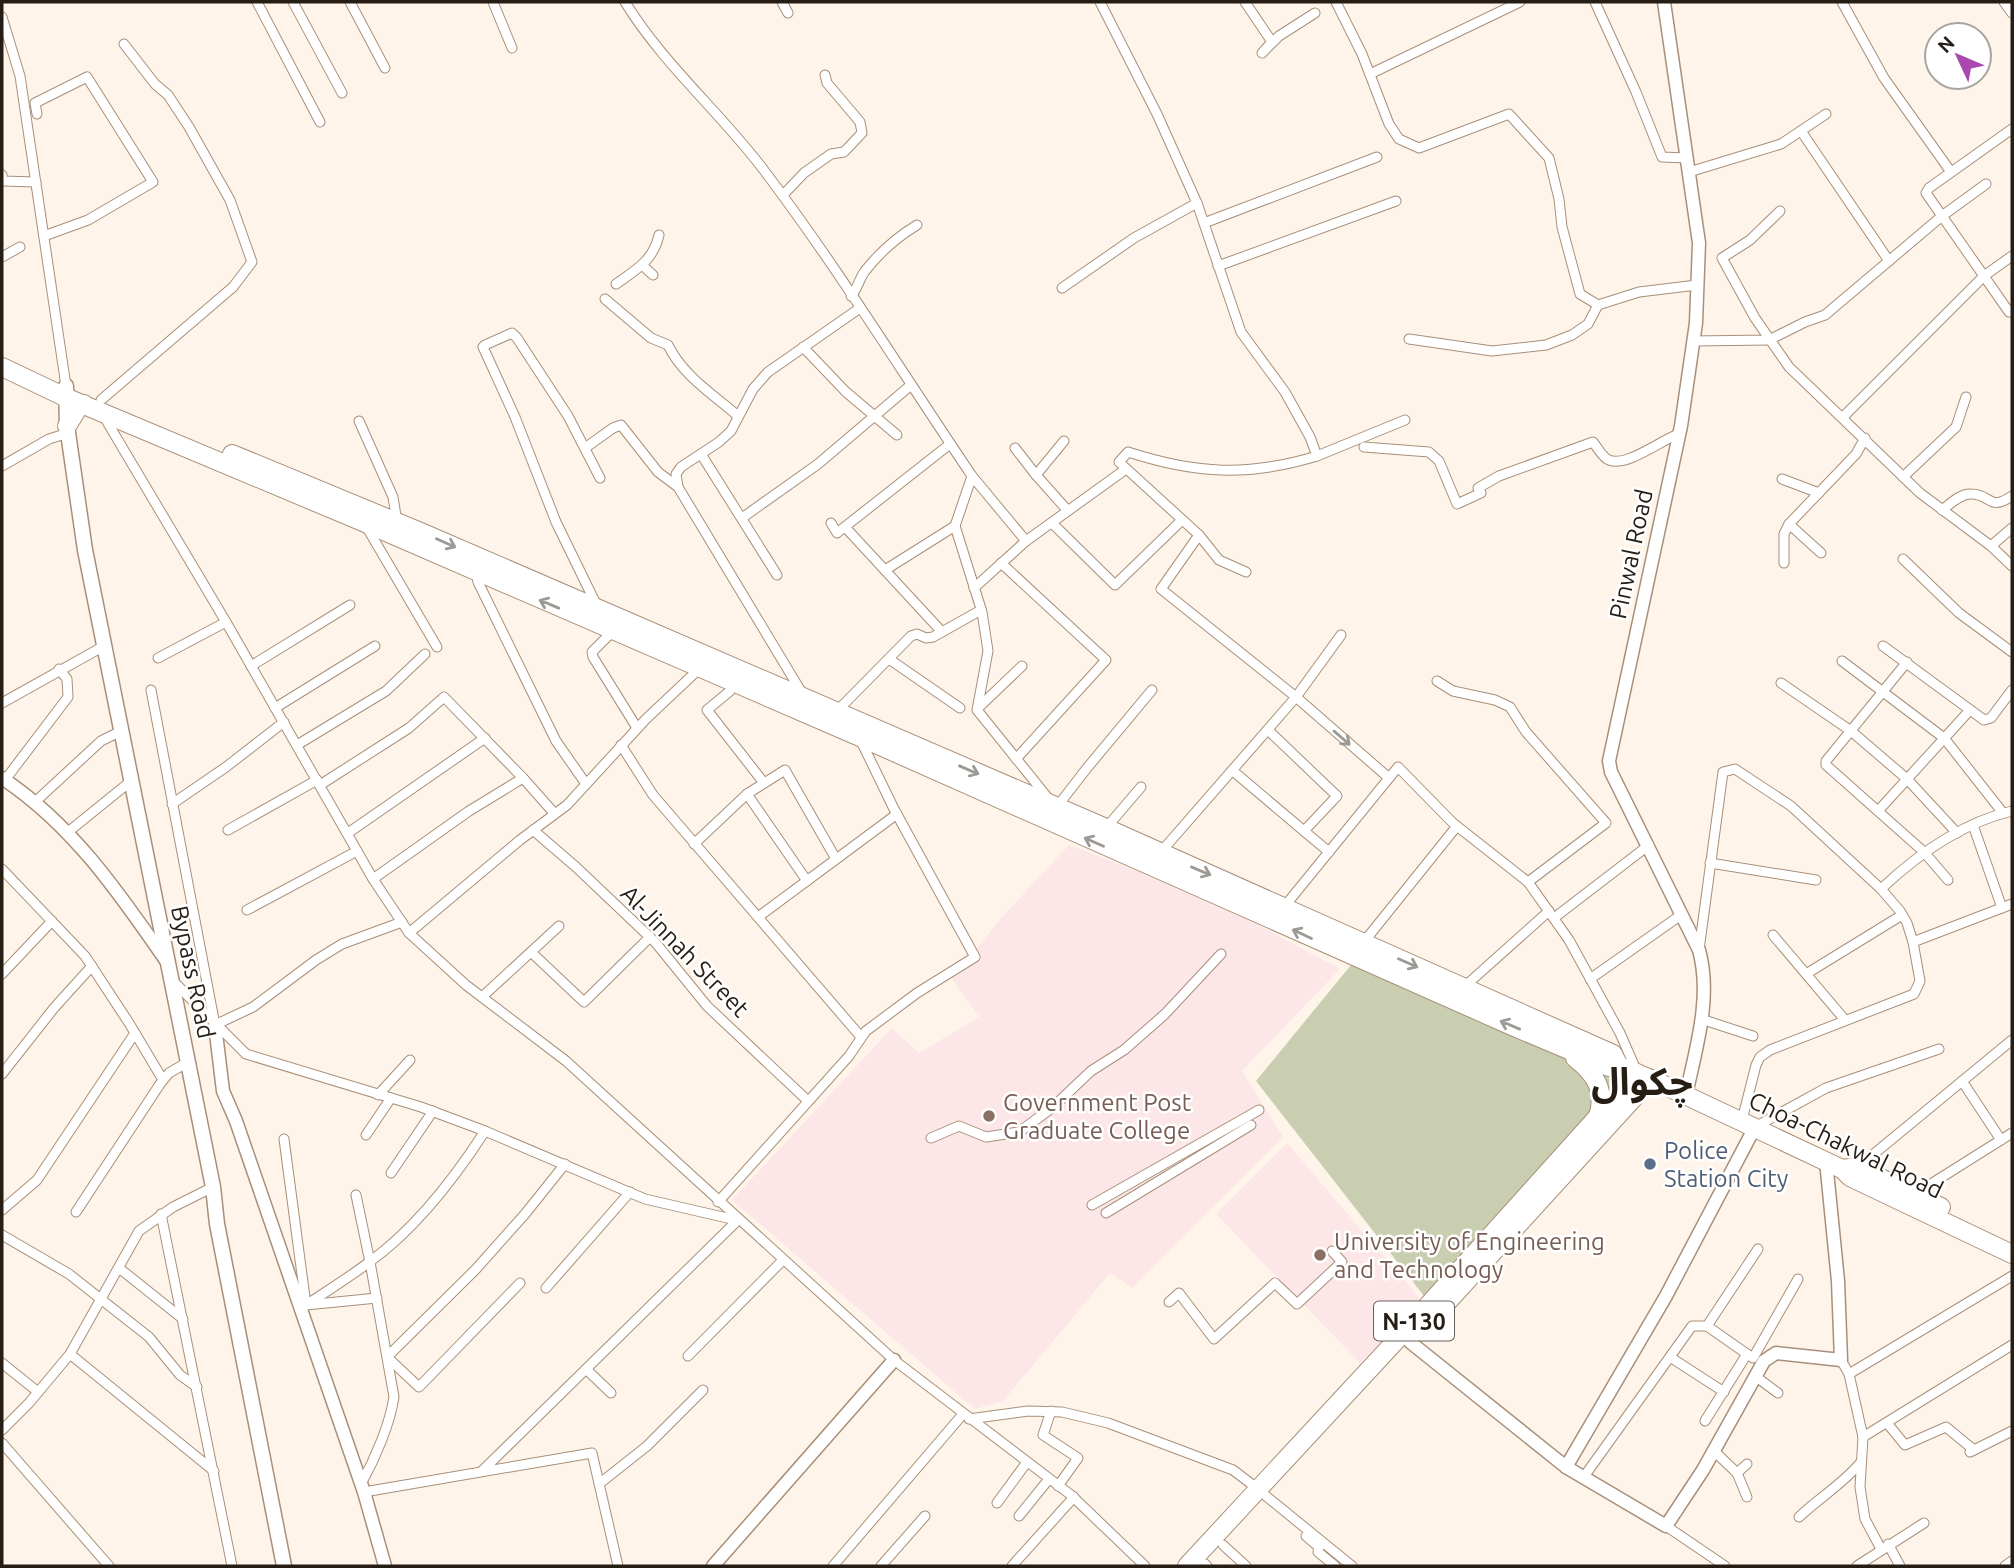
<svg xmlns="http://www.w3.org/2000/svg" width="2014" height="1568" viewBox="0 0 2014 1568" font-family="Ubuntu,'Noto Sans Arabic',sans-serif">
<rect width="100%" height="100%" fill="#fff4ea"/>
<g fill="#fce6e8">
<polygon points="1069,845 1134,870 1256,924 1340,969 1242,1071 1283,1137 1132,1288 1110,1273 1003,1401 975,1409 732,1200 892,1028 919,1053 979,1017 952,979 1004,915"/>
<polygon points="1287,1143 1422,1301 1360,1363 1216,1214"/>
</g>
<polygon fill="#c8ceaf" points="1351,965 1612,1077 1610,1090 1424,1296 1256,1081"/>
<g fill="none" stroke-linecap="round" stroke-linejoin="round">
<g stroke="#a88f79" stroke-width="11">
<g id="street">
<polyline points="257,2 320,122"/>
<polyline points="293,2 342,93"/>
<polyline points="350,2 385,68"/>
<polyline points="493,2 512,48"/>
<path d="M625 2C664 65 719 111 763 169 838 268 903 374 972 476"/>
<polyline points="782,2 788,13"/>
<path d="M1100 2 1157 114 1197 203 1241 332 1285 392 1310 437 1317 456C1248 477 1196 474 1128 452L1119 462 1199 535 1219 560 1246 572"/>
<polyline points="1245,2 1272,42 1262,53 1279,36 1315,13"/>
<polyline points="1336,2 1362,54 1389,124 1399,139 1419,148 1509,114 1549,158 1559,199 1562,227 1580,294 1598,305 1639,292 1697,285"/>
<polyline points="1595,2 1636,92 1662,157 1687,158"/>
<polyline points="1842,2 1884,78 1951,172"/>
<polyline points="2004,2 2012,13"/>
<polyline points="2,17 20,76 66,386"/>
<polyline points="1370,74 1520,2"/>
<polyline points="37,114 35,103 87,77 153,182 88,220 44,236"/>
<polyline points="2012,129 1929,188 1926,193 2009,312 2012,310"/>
<polyline points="1801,131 1889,261"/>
<polyline points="1689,172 1781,144 1826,114"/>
<polyline points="2,175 3,181 36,182"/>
<polyline points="783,195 804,173 831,154 844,152 862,133 860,122 827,83 825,75"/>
<polyline points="1780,211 1750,240 1722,258 1755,318 1789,367 1920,493 1991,546 2012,566"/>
<polyline points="1204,223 1377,157"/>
<polyline points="2,257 20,247"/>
<polyline points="642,265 653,275"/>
<polyline points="1218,266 1396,201"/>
<path d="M616 284C637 269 653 261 659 235"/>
<polyline points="1062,288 1134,238 1197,203"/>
<path d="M851 296C858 288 859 279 865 271 880 252 897 237 917 225"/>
<path d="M605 299 651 338 668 345C683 376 713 394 738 416"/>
<polyline points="1409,339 1492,351 1546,345 1572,335 1588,324 1598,305"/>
<polyline points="1693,341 1769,340 1805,322 1825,315 1942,216 1986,184"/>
<polyline points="803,347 846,392 897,435"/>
<polyline points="101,400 233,287 252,262 230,200 189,127 168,95 155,84 124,44"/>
<polyline points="103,415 226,622 373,879 409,933 466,985 566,1061 894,1360 1071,1495 1145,1566"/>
<polyline points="1843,417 1984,276 2012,256"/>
<polyline points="359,421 393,497 397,522"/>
<polyline points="1064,441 1036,475 1068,511"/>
<path d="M1364 447 1429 452 1439 461 1457 504 1481 493 1478 488 1499 476 1593 442C1597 447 1602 456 1607 459 1624 470 1662 439 1679 434"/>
<polyline points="585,448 613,428 621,425 658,472 678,487 802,693"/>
<polyline points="1015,448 1036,475"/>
<polyline points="701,454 777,575"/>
<polyline points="1317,456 1405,420"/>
<polyline points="2,466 49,439 68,433"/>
<polyline points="1903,477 1956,427 1966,397"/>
<polyline points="1782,479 1819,493"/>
<polyline points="678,487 676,474 681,467 719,442 731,431 753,389 768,372 860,308"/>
<path d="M1942 510C1950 504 1961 493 1971 494 1992 494 1988 512 2012 496"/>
<polyline points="742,518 818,464 911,385"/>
<polyline points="831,523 837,533 950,444"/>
<polyline points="1052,523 1115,585 1182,520"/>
<polyline points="1789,524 1821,553"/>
<polyline points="366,526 437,647"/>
<polyline points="845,527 942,632"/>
<polyline points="1199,535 1161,589 1296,697 1389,778"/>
<polyline points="1026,541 972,476 955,526 982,612 988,651 977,710 1056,808 1087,768 1152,690"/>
<polyline points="1991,546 2012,528"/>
<polyline points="1903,559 1959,613 2012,652"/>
<polyline points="1001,563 1106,660 1016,759"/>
<polyline points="1784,563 1784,534 1789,524 1856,454 1865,438"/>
<polyline points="885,570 955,526"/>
<polyline points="476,572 478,582 556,741 586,784"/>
<polyline points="974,588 1026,541 1126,469"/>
<polyline points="597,606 556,522 515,417 483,347 485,345 512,333 517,338 568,416 600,478"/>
<polyline points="613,631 592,652 593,657 637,728"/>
<polyline points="1883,646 1984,720 1991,718 2012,690"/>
<polyline points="158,658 226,622"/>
<polyline points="889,659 960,708"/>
<polyline points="1842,661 1944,738 2003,813"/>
<polyline points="1907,662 1826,761 1826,765 1924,852 1948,880"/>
<polyline points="251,666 350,605"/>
<polyline points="1437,681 1453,691 1495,700 1510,707 1526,732 1606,823 1528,882"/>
<polyline points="1781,683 1851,731 1907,779 1957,833"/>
<polyline points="151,690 215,1025 253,1007 316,960 342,944 402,922"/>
<polyline points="730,691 707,710 764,783"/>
<polyline points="2,703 104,646"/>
<polyline points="275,708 375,646"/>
<polyline points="978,708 1022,666"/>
<polyline points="837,711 911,636 917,634 926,638 933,637 981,610"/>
<polyline points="1268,730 1337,796 1304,831 1329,852"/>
<polyline points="297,745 386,691 425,654"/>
<polyline points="621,745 653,795 861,1037"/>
<polyline points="1233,771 1304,831"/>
<polyline points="5,780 68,697 67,679 59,669"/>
<polyline points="320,785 409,728 444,697 523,778 554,813"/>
<polyline points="747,794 807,881"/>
<polyline points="35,802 101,741 121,731"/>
<polyline points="172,804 226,767 284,722"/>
<polyline points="1878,811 1970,710"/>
<polyline points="1973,825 2002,908"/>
<polyline points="1106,828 1141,787"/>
<polyline points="228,830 317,780"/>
<polyline points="533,830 576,867 655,942 707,1006 808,1101"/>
<polyline points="68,832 131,781"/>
<polyline points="348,833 485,738"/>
<polyline points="694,844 747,794 785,770 836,859"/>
<polyline points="1160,853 1296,697 1341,635"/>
<polyline points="1710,863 1816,880"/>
<polyline points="2,869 85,956 129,1023 163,1080"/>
<polyline points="373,879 469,811 523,778"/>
<path d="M1881 889C1918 854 1961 823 2012 811"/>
<polyline points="1284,907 1398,767 1453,823 1528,882 1569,940 1620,1033 1637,1072"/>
<polyline points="247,910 357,851"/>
<polyline points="758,917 897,814"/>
<polyline points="1554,918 1649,845"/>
<polyline points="409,933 520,840 567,805 646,719 699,669"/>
<polyline points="1773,935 1845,1020"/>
<polyline points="1913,942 2012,904"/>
<polyline points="1363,943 1457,826"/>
<polyline points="1699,950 1723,772 1735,769 1791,806 1881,889 1900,911 1907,923 1913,942 1920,981 1914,994 1770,1050 1760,1057 1756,1065 1742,1120"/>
<polyline points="531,952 584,1002 650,937"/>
<polyline points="2,974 52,921"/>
<polyline points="1806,974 1902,915"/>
<polyline points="1590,979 1681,915"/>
<polyline points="172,980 246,1054 421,1107 485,1131 645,1199 736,1220"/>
<polyline points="1464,987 1549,911"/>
<polyline points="482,997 559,926"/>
<polyline points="1701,1019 1753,1036"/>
<polyline points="2,1074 54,1008 92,966"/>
<polyline points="1962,1081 2001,1140"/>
<polyline points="378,1095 410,1060"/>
<polyline points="1755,1127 1826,1088 1939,1049"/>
<polyline points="366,1135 391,1098"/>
<polyline points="931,1138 959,1126 986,1137 1019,1132 1053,1107 1091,1071 1124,1050 1165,1014 1221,954"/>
<polyline points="284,1139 306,1305 377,1298"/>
<polyline points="1858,1167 2012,1040"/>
<polyline points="391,1173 433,1111"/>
<polyline points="1915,1194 2012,1133"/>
<path d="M356 1195 370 1262 394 1397C390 1424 375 1459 361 1484"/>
<polyline points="718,1202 849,1056 866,1031 917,993 975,957 894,809 860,739"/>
<polyline points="1092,1205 1259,1110"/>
<polyline points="2,1210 37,1180 135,1033"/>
<polyline points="76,1212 160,1084 169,1073 188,1062"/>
<polyline points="1106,1213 1251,1125"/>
<polyline points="161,1214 232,1566"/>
<polyline points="2,1235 69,1274 149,1337 180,1375 197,1387"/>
<polyline points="119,1268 183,1319"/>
<polyline points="520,1283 419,1387 387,1357 476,1269 525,1214 565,1164"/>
<polyline points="546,1288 630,1192"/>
<polyline points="1169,1302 1179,1293 1214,1339 1275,1283 1297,1304 1342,1262 1332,1251"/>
<path d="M300 1306 306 1305C327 1291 348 1278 368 1263 416 1229 454 1179 485 1131"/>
<polyline points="70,1354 214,1471"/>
<polyline points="1747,1354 1753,1358 1798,1279"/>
<polyline points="688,1356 783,1260"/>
<polyline points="1670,1357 1724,1392"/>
<polyline points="1841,1360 1849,1374 1863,1437 1860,1487 1865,1519 1881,1549"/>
<polyline points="2,1363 38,1392"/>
<polyline points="586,1369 611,1393"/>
<polyline points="1849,1374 2012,1276"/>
<polyline points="1755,1376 1778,1393"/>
<polyline points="1051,1411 1043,1435 1078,1458 1058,1486"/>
<polyline points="969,1419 1028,1411 1062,1412 1108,1423 1233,1470 1258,1489"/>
<polyline points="1705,1421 1747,1354 1707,1326"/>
<polyline points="1887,1423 1905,1445 1946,1427 1974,1450"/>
<polyline points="2,1430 29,1403 70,1354 139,1231 173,1207 213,1187"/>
<polyline points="1863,1437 2012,1345"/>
<polyline points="2,1443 109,1566"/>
<polyline points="1714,1451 1737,1473 1747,1464"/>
<polyline points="1970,1452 2012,1431"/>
<polyline points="482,1471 738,1220"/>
<polyline points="1737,1473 1747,1497"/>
<polyline points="1583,1478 1692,1326 1707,1326 1758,1249"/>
<polyline points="599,1484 647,1446 703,1390"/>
<polyline points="364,1492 592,1453 618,1566"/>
<polyline points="1266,1496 1352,1566"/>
<polyline points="997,1503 1027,1462"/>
<polyline points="1019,1516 1049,1479"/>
<path d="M1799 1517C1819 1498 1844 1483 1861 1462"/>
<polyline points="1666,1526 1725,1566"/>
<polyline points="1306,1536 1319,1547 1318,1552 1335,1566"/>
<polyline points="1888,1544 1900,1566"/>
<polyline points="1223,1545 1246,1566"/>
<polyline points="1205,1564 1207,1566"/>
<polyline points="833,1566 963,1414"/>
<polyline points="881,1566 925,1516"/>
<polyline points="1012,1566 1074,1497"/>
<polyline points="1857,1566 1924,1523"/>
<polyline points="2005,1566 2012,1561"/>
</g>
</g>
<g stroke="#a88f79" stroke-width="15">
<g id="secondary">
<path d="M1664 2 1699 243 1696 323 1681 426 1609 761 1611 772 1699 950C1712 997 1696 1048 1686 1095"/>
<path d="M2 778C73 825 119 893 167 962"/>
<polyline points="215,1025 223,1091 236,1121 364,1492 385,1566"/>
<polyline points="1404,1332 1410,1342 1566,1467 1666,1526 1703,1470 1764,1361 1776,1353 1841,1360 1838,1281 1826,1161"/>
<polyline points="1566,1467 1666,1296 1755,1127"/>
<polyline points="713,1566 894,1360"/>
</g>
</g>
<g stroke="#a88f79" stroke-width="17">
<polyline id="primary" points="66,386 67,426 85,550 213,1187 217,1224 284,1566"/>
</g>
<g stroke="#a88f79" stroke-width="20">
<g id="highway">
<polyline points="2,367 65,397 363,522 860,737 1512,1026 1609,1067 1619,1066 1651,1079 1842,1169 1850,1177 2012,1254"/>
<polyline points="67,426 78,408 84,404"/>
<polyline points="232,454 423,533 1106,828 1613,1054 1619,1066"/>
<path d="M1575 1058C1596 1074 1606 1091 1598 1117"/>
<polyline points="1842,1169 1858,1167 1941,1207"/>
<polyline points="1441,1309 1651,1079"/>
<polyline points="1187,1566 1404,1332 1637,1073"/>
</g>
</g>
<use href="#street" stroke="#fff" stroke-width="9"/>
<use href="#secondary" stroke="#fff" stroke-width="12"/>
<use href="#primary" stroke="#fff" stroke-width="14"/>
<use href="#highway" stroke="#fff" stroke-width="18"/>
</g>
<defs><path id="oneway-shaft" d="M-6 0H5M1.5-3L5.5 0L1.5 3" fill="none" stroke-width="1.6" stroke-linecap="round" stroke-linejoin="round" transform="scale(1.75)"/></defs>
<g stroke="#9d9995">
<use href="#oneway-shaft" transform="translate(446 543) rotate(24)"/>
<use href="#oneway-shaft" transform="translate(549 604) rotate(-157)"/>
<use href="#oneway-shaft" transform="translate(1342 738) rotate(41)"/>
<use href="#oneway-shaft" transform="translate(969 770) rotate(23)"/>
<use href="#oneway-shaft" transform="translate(1094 842) rotate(-156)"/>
<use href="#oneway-shaft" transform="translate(1201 871) rotate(23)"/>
<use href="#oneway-shaft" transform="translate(1302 934) rotate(-155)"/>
<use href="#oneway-shaft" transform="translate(1408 963) rotate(24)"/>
<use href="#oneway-shaft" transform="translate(1510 1025) rotate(-157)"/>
</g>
<g fill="#8d6e63" stroke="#fff" stroke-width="2.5">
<circle cx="989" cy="1116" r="7"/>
<circle cx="1320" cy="1255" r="7"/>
</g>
<circle fill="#5c6f8a" stroke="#fff" stroke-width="2.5" cx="1650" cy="1164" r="7"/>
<g text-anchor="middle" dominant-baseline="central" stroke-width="5" stroke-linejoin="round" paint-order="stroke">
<rect fill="#fff" stroke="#67615a" stroke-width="2" x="1374" y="1301.5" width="80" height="39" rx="5"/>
<g font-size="23" font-weight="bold" fill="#261d14">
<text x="1414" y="1321">N-130</text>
</g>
<g font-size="24" fill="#261d14" stroke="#fff">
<text transform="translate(1631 554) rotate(-78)">Pinwal Road</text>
<text transform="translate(685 951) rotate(46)">Al-Jinnah Street</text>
<text transform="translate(193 972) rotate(78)">Bypass Road</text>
<text transform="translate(1846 1145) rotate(26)">Choa-Chakwal Road</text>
</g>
<g font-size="24" fill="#785e54" stroke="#fff" text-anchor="start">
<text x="1003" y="1102">Government Post<tspan x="1003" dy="28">Graduate College</tspan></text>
<text x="1334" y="1241">University of Engineering<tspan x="1334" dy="28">and Technology</tspan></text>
</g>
<g font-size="24" fill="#4e5e75" stroke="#fff" text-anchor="start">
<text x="1664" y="1150">Police<tspan x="1664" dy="28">Station City</tspan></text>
</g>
<g font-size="38" font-weight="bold" fill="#261d14" stroke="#fff">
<text x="1642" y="1081">چکوال</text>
</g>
</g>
<rect width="2014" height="1568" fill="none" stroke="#261d14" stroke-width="7"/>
<g transform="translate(1958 56) rotate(314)"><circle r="33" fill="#ffffff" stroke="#a8a5a1" stroke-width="2"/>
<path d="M0-5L12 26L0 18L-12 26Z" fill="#aa48af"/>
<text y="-10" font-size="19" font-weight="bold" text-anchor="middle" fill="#261d14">N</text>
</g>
</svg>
